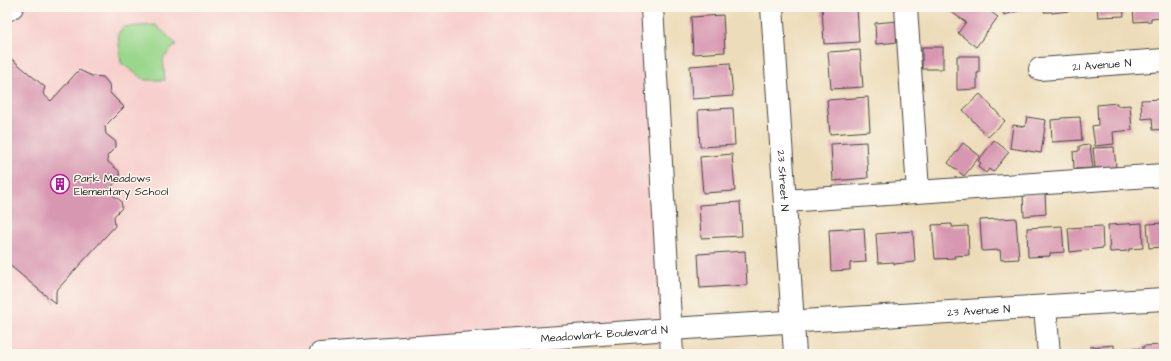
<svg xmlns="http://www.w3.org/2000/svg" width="1171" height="361" viewBox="0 0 1171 361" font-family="'Architects Daughter',sans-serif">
<rect width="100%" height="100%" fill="#fbf7ec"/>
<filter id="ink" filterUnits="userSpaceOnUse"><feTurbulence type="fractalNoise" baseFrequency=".025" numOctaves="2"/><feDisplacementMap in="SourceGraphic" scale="8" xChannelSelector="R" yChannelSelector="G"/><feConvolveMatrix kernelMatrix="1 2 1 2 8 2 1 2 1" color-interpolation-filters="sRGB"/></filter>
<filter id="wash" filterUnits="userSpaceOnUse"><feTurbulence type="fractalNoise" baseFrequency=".012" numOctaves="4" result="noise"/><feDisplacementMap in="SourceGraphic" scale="16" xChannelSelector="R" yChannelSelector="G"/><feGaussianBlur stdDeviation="0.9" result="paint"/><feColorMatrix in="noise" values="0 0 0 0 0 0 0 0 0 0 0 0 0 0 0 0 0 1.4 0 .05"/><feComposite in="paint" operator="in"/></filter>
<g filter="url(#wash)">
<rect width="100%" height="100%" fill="#eddcb9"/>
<polygon fill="#f7d0ce" points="12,7 652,7 671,329 320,354 7,354 7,10"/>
<polygon fill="#9ad78c" stroke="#62815c" points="156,25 176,44 163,59 165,80 145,80 121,63 118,34 123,27"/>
<g id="blocks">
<g fill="#d897b1">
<polygon points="822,7 857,7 859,42 824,44"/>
<polygon points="954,7 984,7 998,17 976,47 958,33 966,22 951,12"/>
<polygon points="1002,7 1032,7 1004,15"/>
<polygon points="1044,7 1077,7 1077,10 1052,13 1052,12 1044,12"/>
<polygon points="1097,7 1123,7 1124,16 1098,17"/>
<polygon points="1133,7 1164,7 1164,17 1151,18 1151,21 1134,22"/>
<polygon points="723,15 725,52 693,54 691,17"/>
<polygon points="899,21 900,42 876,44 875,23"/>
<rect x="922" y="47" width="21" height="22"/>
<polygon points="860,50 863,87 831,89 828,52"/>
<polygon points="7,55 45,87 43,94 51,101 79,70 92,76 103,77 109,84 110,93 124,107 105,126 106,134 116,142 116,147 107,156 108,162 119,171 120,177 108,191 121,201 122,208 114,216 115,226 56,291 56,304 7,263"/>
<polygon points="957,56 979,56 979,73 977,73 977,89 957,90"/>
<polygon points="730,63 733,96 692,99 690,66"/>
<polygon points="980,94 1005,121 988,137 963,110"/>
<polygon points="868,97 870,131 830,134 827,100"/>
<polygon points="1164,99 1164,129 1153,130 1152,118 1142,119 1141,100"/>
<polygon points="1117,103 1117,106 1130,105 1132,130 1113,132 1114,144 1095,146 1092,126 1098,125 1097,105"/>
<polygon points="733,108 735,145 700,147 698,110"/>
<polygon points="1027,117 1046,120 1041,153 1010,148 1013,125 1025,127"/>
<polygon points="1080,117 1082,140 1052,142 1051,120 1061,119 1061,118"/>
<polygon points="994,140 1009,152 993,172 989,169 986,173 978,167 981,163 978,161"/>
<polygon points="866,142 868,178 833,181 831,144"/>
<polygon points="963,143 980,156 964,176 948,163"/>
<polygon points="1090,145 1093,168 1074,169 1073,152 1079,151 1079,146"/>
<polygon points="1114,147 1116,167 1095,168 1093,148"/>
<polygon points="732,154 735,191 703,193 700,157"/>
<polygon points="1045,193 1046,214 1024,216 1023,194"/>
<polygon points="740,202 742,236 701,238 699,205"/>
<polygon points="1016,218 1019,259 1001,260 1000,250 982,251 980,220"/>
<polygon points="1142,223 1143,248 1129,249 1129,251 1110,252 1108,225"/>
<polygon points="1164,223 1164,247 1149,248 1147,224"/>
<polygon points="952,224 952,227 968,226 969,255 954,256 955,258 935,259 932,225"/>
<polygon points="1062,226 1064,252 1050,253 1050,256 1028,257 1027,228"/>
<polygon points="1102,226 1103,248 1070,252 1068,228"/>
<polygon points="864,228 866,262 850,263 850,270 831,271 829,230"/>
<polygon points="913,231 915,262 894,264 894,262 878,263 876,234"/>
<polygon points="745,251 747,285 700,288 698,254"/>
<polygon points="1114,345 1114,354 1091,354 1090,347"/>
<polygon points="1164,345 1164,354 1143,354 1143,346"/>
<polygon points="1140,348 1140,354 1118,354 1118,351"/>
</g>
</g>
</g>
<g filter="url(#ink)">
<use href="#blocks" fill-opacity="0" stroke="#484640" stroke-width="1"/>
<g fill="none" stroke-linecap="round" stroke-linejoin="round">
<g stroke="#484640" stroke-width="24">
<g id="minor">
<polyline points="652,7 672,354"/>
<path id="s1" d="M772 7 795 354"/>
<polyline points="906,7 918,191"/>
<polyline points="7,10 12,7"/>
<path id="s2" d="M1040 69 1164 60"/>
<polyline points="785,201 1164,175"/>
<polyline points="1045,307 1049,354"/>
<path id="s3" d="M320 354 671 329 1164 299"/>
</g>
</g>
<use href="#minor" stroke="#fff" stroke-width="22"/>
</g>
</g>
<defs>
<g id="building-ring" transform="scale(1)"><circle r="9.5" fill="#fbf7ec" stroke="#b5179e" stroke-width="1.5"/><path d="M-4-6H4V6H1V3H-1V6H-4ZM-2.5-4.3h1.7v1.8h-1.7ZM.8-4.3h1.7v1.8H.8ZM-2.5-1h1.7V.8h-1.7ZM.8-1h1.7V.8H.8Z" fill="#b5179e"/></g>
</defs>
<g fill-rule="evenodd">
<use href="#building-ring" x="60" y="184"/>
</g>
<g text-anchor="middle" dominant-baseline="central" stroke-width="3" stroke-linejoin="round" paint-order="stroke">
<g font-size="11" fill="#2b2b2b" stroke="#fbf7ec">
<text stroke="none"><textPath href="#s2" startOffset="62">21 Avenue N</textPath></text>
<text stroke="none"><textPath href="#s1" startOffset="174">23 Street N</textPath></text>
<text stroke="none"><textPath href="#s3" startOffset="660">23 Avenue N</textPath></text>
<text stroke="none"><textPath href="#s3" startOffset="285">Meadowlark Boulevard N</textPath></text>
</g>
<g font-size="11" fill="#2b2b2b" stroke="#fbf7ec" text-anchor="start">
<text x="74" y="178">Park Meadows<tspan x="74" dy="13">Elementary School</tspan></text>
</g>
</g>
<rect width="1171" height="361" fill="none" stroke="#fbf7ec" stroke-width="24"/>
</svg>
